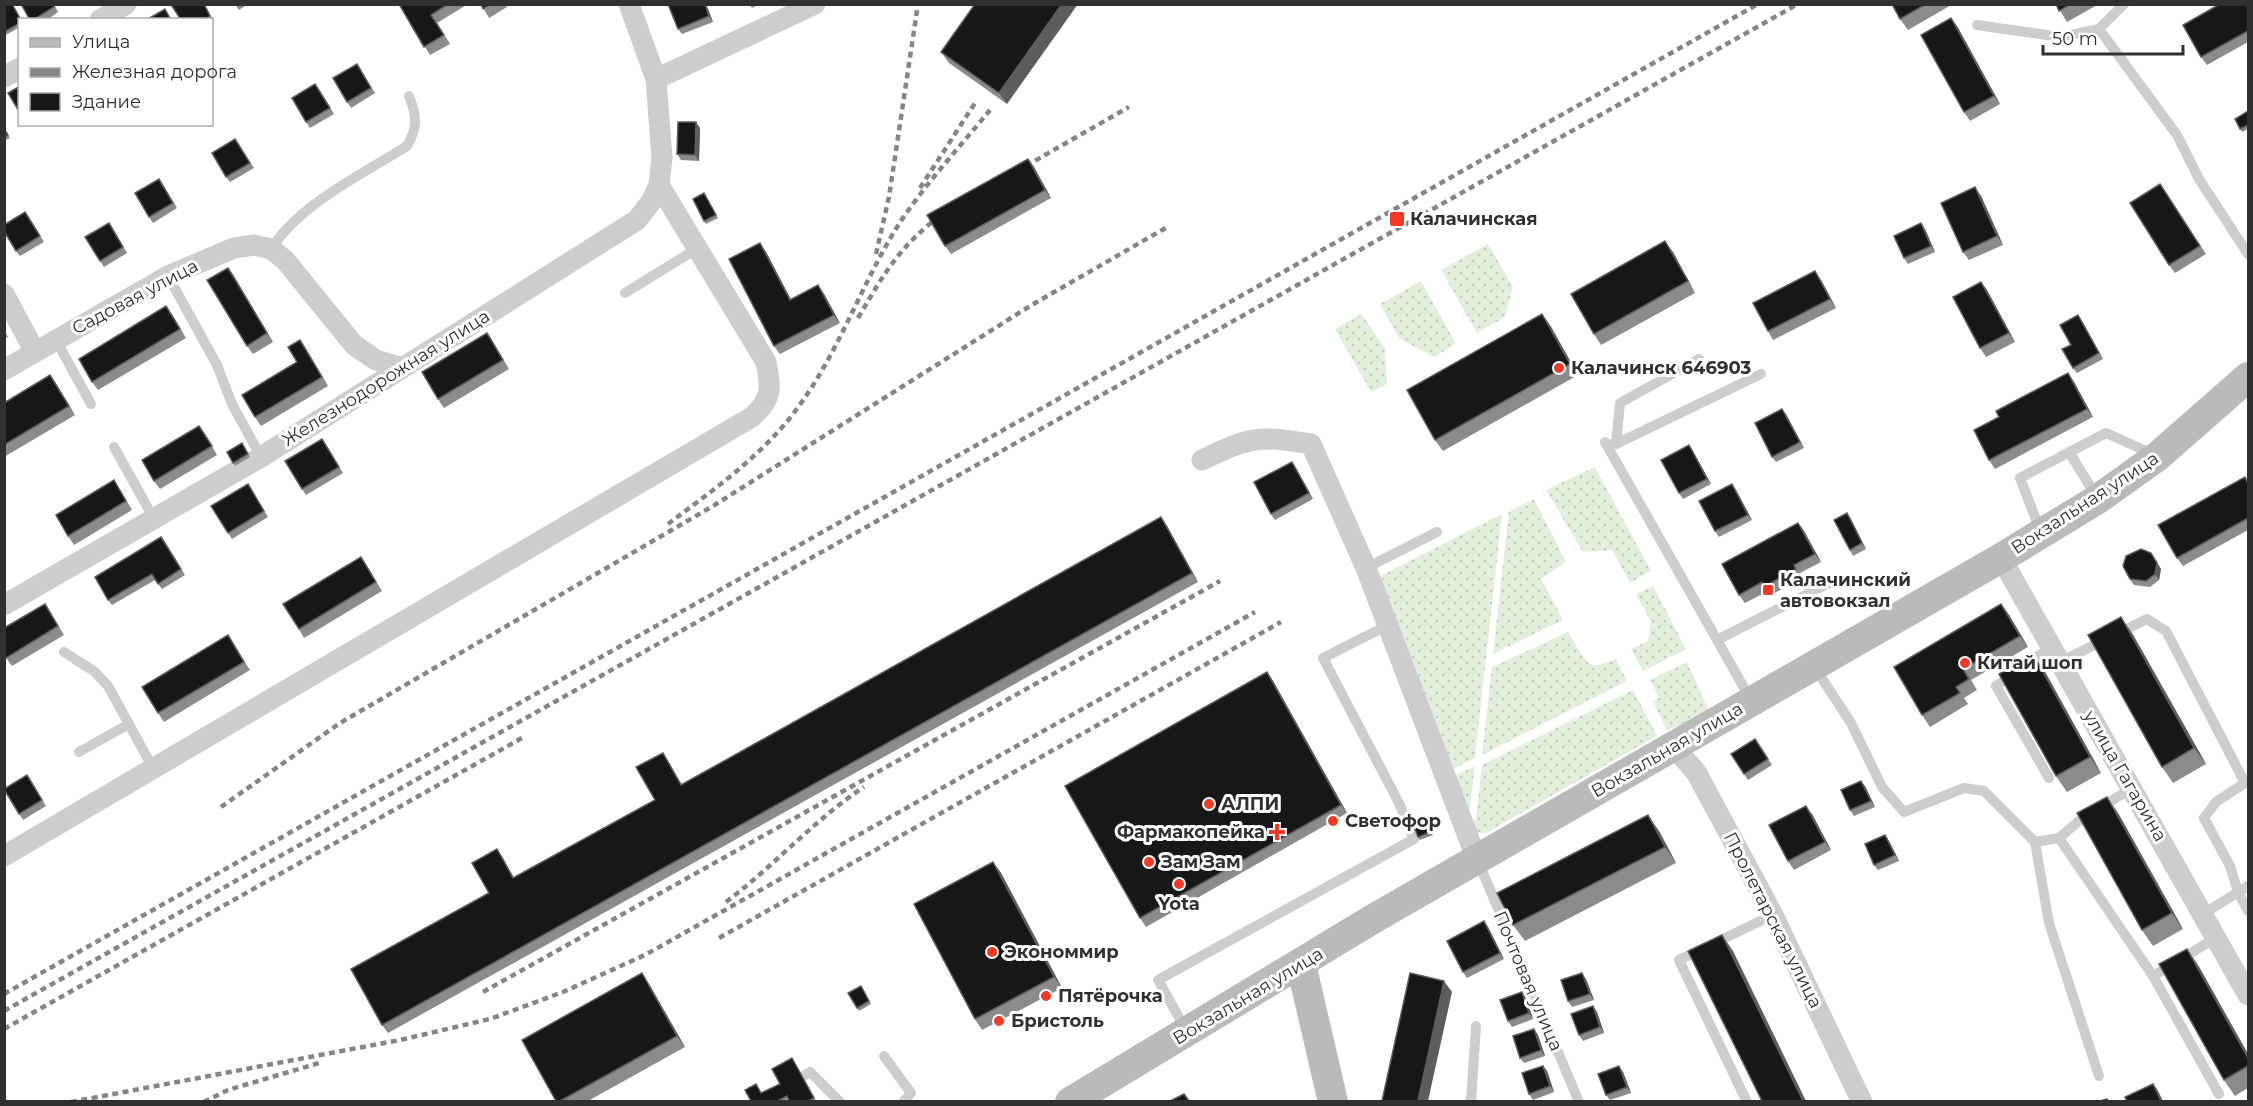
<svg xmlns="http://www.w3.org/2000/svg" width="2253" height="1106" viewBox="0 0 2253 1106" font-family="Montserrat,sans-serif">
<defs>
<pattern id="grass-dots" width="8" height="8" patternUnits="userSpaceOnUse" patternTransform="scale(1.5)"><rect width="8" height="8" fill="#e3eedd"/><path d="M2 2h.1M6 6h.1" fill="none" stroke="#c3ccbe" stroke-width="1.8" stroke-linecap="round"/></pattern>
</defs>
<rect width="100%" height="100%" fill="#fff"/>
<g fill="url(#grass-dots)">
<polygon points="1488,244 1513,287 1505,317 1477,333 1441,270"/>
<polygon points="1421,281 1456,344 1434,357 1399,338 1380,304"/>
<polygon points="1361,314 1385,348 1387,384 1371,392 1335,329"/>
<polygon points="1595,467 1651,571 1630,583 1612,550 1583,552 1546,490"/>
<polygon points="1534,499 1566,562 1541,579 1563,620 1493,654 1509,512"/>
<polygon points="1502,514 1475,758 1447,772 1376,578"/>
<polygon points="1653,586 1686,649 1643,671 1631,649 1648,641 1651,622 1636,594"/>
<polygon points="1568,632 1581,654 1588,663 1596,666 1616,659 1627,681 1482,755 1492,667"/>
<polygon points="1687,662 1709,711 1667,731 1653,701 1659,698 1650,680"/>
<polygon points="1633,690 1657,736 1486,833 1477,833 1467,823 1476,819 1482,765"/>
<polygon points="1475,766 1469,814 1450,778"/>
</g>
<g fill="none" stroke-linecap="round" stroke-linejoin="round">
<g stroke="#cdcdcd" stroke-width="10">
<polyline points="1977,25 2061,37 2099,29 2177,135 2199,179 2248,254"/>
<polyline points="2099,29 2124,4"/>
<path d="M271 249C301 203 361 175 407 146 418 127 417 116 409 96"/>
<polyline points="168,276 217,365 232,404 261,457"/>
<polyline points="625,293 698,248"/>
<polyline points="56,340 91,404"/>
<polyline points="1605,442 1751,700"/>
<polyline points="1612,444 1616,444 1620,403 1699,359"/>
<polyline points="1616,444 1761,374"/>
<polyline points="114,447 154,519"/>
<polyline points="2069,452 2098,499"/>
<polyline points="2040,530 2020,478 2106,433 2155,455"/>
<polyline points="1366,568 1437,532"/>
<polyline points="1717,640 1837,579"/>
<polyline points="64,652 95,672 108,686 153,768"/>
<polyline points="2060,662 2147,619 2166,631 2245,783 2216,802 2204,818 2230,866 2238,892 2248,911"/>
<polyline points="1815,668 1851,723 1882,787 1904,812 1964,788 1984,791 2035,842 2059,838 2079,821 2132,788"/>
<polyline points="79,752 129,724"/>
<polyline points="2049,778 1996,686 2051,647"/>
<polyline points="2059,838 2153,976"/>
<polyline points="2035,842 2049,923 2099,1076"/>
<polyline points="1478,861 1579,1102"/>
<polyline points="2203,914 2248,886"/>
<polyline points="2217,937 2153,976 2219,1094"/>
<polyline points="1186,1030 1158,980 1414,839 1399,803 1323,658 1388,625"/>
<polyline points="884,1056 911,1093 903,1102"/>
<polyline points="792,1083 810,1072 840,1102"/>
<polyline points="1471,1102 1476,1026"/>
<polyline points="1747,1102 1679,960 1773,915"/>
</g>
<g stroke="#cdcdcd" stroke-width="21">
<polyline points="100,20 126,4"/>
<polyline points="4,77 20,68"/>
<polyline points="656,79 815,4"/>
<polyline points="4,294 35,352"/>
<polyline points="4,370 168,276 234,248 254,245 271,249 285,260 354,345 376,360 402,368"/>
<path d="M1202 460C1250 437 1258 435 1311 444L1366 568 1477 860"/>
<polyline points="2001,558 2248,995"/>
<polyline points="4,605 261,457 637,220 651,202 659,185 662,158 656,79 629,4"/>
<polyline points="1673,746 1696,772 1773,915 1862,1102"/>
<path d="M4 856 752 417C773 398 771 388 766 362L659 185"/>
</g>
<g stroke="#bababa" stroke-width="30">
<polyline points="1301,964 1333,1102"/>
<polyline points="1070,1102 1373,919 2001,558 2098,499 2158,456 2248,377"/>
</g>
<g stroke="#858585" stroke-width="4.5" stroke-dasharray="6 4.5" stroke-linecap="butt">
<polyline points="1017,171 1129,107"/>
<polyline points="920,188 977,100"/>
<polyline points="876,254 889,197 918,4"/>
<path d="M858 318C885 272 900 245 944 213"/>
<path d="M668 524C713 490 762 456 796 410 839 353 861 284 899 224 925 184 960 147 990 110"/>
<polyline points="221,807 340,723 713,506 1030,306 1169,226"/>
<path d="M726 902C774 866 814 820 864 787"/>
<polyline points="719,938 1281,622"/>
<polyline points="483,992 1220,581"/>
<polyline points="4,994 1758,4"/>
<polyline points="4,1011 1798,4"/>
<polyline points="4,1029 522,738"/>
<polyline points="71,1102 400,1040 490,1019 563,992 645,955 1255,612"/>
<polyline points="204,1102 228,1090 319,1063"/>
</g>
</g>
<g fill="#8b8b8b">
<polygon points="4,4 20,20 20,27 4,36"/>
<polygon points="21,4 54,4 58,12 47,20 30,20"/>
<polygon points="204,4 214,21 212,23 212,20 181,20"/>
<polygon points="235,4 248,4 239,10"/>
<polygon points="399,4 468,4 437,23 450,44 430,55"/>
<polygon points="481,4 505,4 507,7 489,18"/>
<polygon points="706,4 713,22 682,34 678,29"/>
<polygon points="749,4 760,4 752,8"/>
<polygon points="975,4 1007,104 949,63 941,52"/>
<polygon points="1892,4 1953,4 1908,30 1900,19"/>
<polygon points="2056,4 2099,4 2067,22"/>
<polygon points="2248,4 2248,42 2207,65 2201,57"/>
<polygon points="1957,26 2000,104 1970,121 1964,112"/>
<polygon points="357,64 375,93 351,108 347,102"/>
<polygon points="315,84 334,114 310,128 306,122"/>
<polygon points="2248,111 2248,129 2242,132 2235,119"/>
<polygon points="700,128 699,161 681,160 677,154"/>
<polygon points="4,129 10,138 4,141"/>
<polygon points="235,139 254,168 230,182 226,177"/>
<polygon points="1028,159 1034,167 1051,198 951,254 945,246"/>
<polygon points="2160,184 2206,254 2175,273 2169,265"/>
<polygon points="163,185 177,208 153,223 149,217"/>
<polygon points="1975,187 1981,196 2003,245 1969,260 1963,252"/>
<polygon points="706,196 718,218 706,224 704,221"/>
<polygon points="25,212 44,242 20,256 16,251"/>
<polygon points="109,223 127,253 104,267 100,261"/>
<polygon points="1925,229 1935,252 1908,264 1904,258"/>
<polygon points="760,243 766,252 791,300 818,285 824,294 840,323 780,354 774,346"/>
<polygon points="1673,252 1695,293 1601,345 1594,334"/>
<polygon points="228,268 273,342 253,354 247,346"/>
<polygon points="1821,280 1836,308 1773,340 1768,331"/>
<polygon points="1981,282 1987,290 2015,342 1986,357 1980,348"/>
<polygon points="172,314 186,338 98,390 92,382"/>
<polygon points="2078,315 2103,359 2077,373 2073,368 2071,345"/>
<polygon points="1550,325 1578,375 1443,451 1435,440"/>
<polygon points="4,330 8,337 4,339"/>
<polygon points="300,340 328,386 261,426 255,417 297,362"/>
<polygon points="493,342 509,369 444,408 438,399"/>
<polygon points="2068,373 2074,382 2093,417 1995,469 1989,460 1999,417"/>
<polygon points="56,384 75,415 4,457 4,403"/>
<polygon points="1782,409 1804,448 1776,462 1772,457"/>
<polygon points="205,434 217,455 160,489 154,481"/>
<polygon points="242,443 250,457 235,466 227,452"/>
<polygon points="326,445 343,473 306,495 302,489"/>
<polygon points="1689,445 1711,484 1683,499 1679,493"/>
<polygon points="1292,462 1313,499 1275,520 1271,514"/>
<polygon points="2245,477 2248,482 2248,530 2183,566 2177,558"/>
<polygon points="248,484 268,517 232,539 228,533"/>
<polygon points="120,489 132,510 74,545 68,536"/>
<polygon points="1736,490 1752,520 1719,537 1715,531"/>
<polygon points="1847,513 1866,549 1853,556 1850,550"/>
<polygon points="1161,517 1167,526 1198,582 388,1033 382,1025 489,893 497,849 514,878 655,800 668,761 682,785"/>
<polygon points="1798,523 1804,531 1821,562 1800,573 1802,578 1771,595 1768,591 1745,603 1739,595"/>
<polygon points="165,542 185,575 162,589 155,580 112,605 108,600"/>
<polygon points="361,557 382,591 304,638 299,629"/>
<polygon points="2155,559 2161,569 2159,580 2150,587 2134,585 2130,579"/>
<polygon points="45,604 64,635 12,666 4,655"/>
<polygon points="2001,604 2009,615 2028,647 1971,680 1977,690 1964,698 1968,704 1930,727 1922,715"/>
<polygon points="2132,633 2206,764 2173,783 2162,767"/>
<polygon points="233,644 250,670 164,722 158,713"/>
<polygon points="2033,654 2044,670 2101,773 2067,792 2056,776"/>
<polygon points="1267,672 1273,681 1347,813 1146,927 1140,918"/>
<polygon points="1755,739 1772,765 1748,780 1731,754"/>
<polygon points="27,775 46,806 23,820 19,814"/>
<polygon points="1865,786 1875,807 1854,816 1850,810"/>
<polygon points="2118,813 2183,929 2153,946 2142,930"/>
<polygon points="1812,814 1831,850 1794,870 1788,861"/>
<polygon points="1425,818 1433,835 1420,840 1418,837"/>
<polygon points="1659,831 1676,863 1525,941 1513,925"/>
<polygon points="1885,835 1889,841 1899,861 1878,870 1874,865"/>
<polygon points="993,862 1001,873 1062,988 982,1030 975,1019"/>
<polygon points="1488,927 1504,959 1467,978 1463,972"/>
<polygon points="2198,965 2248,1054 2248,1088 2235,1096 2224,1080"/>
<polygon points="1586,979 1594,1000 1572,1007 1568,1001"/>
<polygon points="649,984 685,1047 588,1101 556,1101"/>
<polygon points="861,986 871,1004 859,1011 848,993"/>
<polygon points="1522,992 1526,998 1533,1019 1512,1027 1508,1021"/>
<polygon points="1597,1012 1604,1033 1583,1041 1579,1035"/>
<polygon points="1534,1029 1538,1035 1545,1056 1524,1063 1520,1058"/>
<polygon points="792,1058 816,1101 789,1101 788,1099 784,1101 751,1101 761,1093 780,1084"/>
<polygon points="1543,1066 1547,1071 1554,1092 1533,1100 1529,1094"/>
<polygon points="1623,1072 1631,1093 1610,1100 1606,1095"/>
</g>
<g fill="#5d5d5d">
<polygon points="705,4 706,4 713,22 709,16"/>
<polygon points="1062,4 1078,4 1007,104 999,93"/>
<polygon points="1951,18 1957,26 2000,104 1994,96"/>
<polygon points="696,122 700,128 699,161 695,155"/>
<polygon points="1028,159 1034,167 1051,198 1045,190"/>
<polygon points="1975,187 1981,196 2003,245 1997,236"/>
<polygon points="1921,223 1925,229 1935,252 1931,246"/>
<polygon points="1665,241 1673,252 1695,293 1688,281"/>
<polygon points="760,243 766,252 796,309 790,300"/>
<polygon points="228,268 234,276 273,342 267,333"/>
<polygon points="1815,271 1821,280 1836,308 1830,299"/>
<polygon points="1981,282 1987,290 2015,342 2009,333"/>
<polygon points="818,285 824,294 840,323 834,315"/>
<polygon points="1542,314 1550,325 1578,375 1570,364"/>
<polygon points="2078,315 2082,321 2103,359 2099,353"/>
<polygon points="300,340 306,349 328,386 322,377"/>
<polygon points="2068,373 2074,382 2093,417 2087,409"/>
<polygon points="50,375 56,384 75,415 69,406"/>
<polygon points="1782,409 1786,414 1804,448 1800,442"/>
<polygon points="1689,445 1693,451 1711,484 1707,479"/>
<polygon points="1292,462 1296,468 1313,499 1309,493"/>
<polygon points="1732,484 1736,490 1752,520 1748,515"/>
<polygon points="1847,513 1851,519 1866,549 1862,543"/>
<polygon points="1161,517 1167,526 1198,582 1192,573"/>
<polygon points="1798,523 1804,531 1821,562 1815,554"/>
<polygon points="2151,553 2161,569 2159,580 2155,574"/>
<polygon points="2001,604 2009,615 2028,647 2020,636"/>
<polygon points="2121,617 2132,633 2206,764 2194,748"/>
<polygon points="2033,654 2044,670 2101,773 2090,757"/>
<polygon points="1267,672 1273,681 1347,813 1341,805"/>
<polygon points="663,753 668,761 687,794 681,785"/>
<polygon points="1861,781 1865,786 1875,807 1871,801"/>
<polygon points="2107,797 2118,813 2183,929 2172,913"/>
<polygon points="1806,806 1812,814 1831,850 1825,842"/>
<polygon points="1648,815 1659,831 1676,863 1665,847"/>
<polygon points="1885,835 1889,841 1899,861 1895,855"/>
<polygon points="497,849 503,858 519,887 513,878"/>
<polygon points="993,862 1001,873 1062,988 1054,977"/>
<polygon points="1484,921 1488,927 1504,959 1500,953"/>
<polygon points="1722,935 1733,951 1806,1101 1803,1101"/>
<polygon points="2187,949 2198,965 2248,1054 2248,1058"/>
<polygon points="642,973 649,984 685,1047 677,1036"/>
<polygon points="1582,973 1586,979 1594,1000 1590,994"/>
<polygon points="1444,981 1452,992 1428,1101 1418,1101"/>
<polygon points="1522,992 1526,998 1533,1019 1529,1013"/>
<polygon points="1593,1006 1597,1012 1604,1033 1600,1027"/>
<polygon points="1534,1029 1538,1035 1545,1056 1541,1050"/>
<polygon points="1543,1066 1547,1071 1554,1092 1550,1086"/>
<polygon points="1619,1066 1623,1072 1631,1093 1627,1087"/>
<polygon points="2153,1084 2157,1089 2163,1101 2161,1101"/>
</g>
<g fill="#171717" stroke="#5d5d5d" stroke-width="1.5">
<polygon points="4,4 12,4 21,20 20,20 20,23 4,32"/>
<polygon points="21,4 53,4 54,7 33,20 30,20"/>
<polygon points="174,4 204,4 210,16 204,20 181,20 172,6"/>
<polygon points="399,4 448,4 431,15 444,35 424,47"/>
<polygon points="481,4 491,4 483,9"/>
<polygon points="668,4 705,4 709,16 678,29"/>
<polygon points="975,4 1062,4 999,93 941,52"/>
<polygon points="1892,4 1926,4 1900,19"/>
<polygon points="2056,4 2071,4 2059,11"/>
<polygon points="2220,4 2248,4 2248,31 2201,57 2183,25"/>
<polygon points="165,9 171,20 146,20"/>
<polygon points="1951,18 1994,96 1964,112 1921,35"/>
<polygon points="357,64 371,88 347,102 333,78"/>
<polygon points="315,84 330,108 306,122 292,98"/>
<polygon points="20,86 20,113 8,93"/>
<polygon points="2248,111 2248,125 2240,129 2235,119"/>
<polygon points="678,122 696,122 695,155 677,154"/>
<polygon points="4,129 8,135 4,137"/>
<polygon points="235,139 250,163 226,177 212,153"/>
<polygon points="1028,159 1045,190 945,246 927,215"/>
<polygon points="159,179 173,203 149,217 135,193"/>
<polygon points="2160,184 2200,246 2169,265 2130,203"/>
<polygon points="1975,187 1997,236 1963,252 1941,203"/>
<polygon points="704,193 716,215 704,221 693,199"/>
<polygon points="25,212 40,236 16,251 4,231 4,225"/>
<polygon points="109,223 123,247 100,261 85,237"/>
<polygon points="1921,223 1931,246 1904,258 1894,236"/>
<polygon points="1665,241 1688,281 1594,334 1571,294"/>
<polygon points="760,243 790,300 818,285 834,315 774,346 729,259"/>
<polygon points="228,268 267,333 247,346 207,280"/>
<polygon points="1815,271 1830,299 1768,331 1753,303"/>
<polygon points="1981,282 2009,333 1980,348 1953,297"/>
<polygon points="166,306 180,329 92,382 79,359"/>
<polygon points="1542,314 1570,364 1435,440 1407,390"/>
<polygon points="2078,315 2099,353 2073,368 2062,349 2071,345 2060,325"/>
<polygon points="487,333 503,360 438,399 422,372"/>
<polygon points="300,340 322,377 255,417 242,395 297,362 288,347"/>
<polygon points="2068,373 2087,409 1989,460 1974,430 1999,417 1996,411"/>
<polygon points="50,375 69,406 4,445 4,403"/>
<polygon points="1782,409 1800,442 1772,457 1755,423"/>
<polygon points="199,426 212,446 154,481 142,460"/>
<polygon points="322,439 339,467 302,489 285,461"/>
<polygon points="242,443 248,454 233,463 227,452"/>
<polygon points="1689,445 1707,479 1679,493 1661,460"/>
<polygon points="1292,462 1309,493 1271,514 1254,482"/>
<polygon points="2245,477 2248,484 2248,518 2177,558 2158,525"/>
<polygon points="114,480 126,501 68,536 56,515"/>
<polygon points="248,484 264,511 228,533 211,506"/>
<polygon points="1732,484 1748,515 1715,531 1699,501"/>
<polygon points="1847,513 1862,543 1850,550 1834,520"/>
<polygon points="1161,517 1192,573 382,1025 351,969 489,893 472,863 497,849 513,878 655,800 636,767 663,753 681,785"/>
<polygon points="1798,523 1815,554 1794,565 1796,569 1765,586 1762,582 1739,595 1722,564"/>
<polygon points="161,537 181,569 158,584 152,574 108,600 95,577"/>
<polygon points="2141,549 2151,553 2157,563 2155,574 2146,581 2130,579 2123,566 2126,556"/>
<polygon points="361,557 376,582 299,629 283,604"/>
<polygon points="45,604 58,626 6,658 4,655 4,628"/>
<polygon points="2001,604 2020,636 1963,669 1969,679 1956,687 1960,693 1922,715 1894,667"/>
<polygon points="2121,617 2194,748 2162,767 2088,635"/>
<polygon points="228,635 244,662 158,713 142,687"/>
<polygon points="2033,654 2090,757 2056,776 1999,674"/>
<polygon points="1267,672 1341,805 1140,918 1065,786"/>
<polygon points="1755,739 1768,759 1744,774 1731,754"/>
<polygon points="27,775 42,800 19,814 4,789"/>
<polygon points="1861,781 1871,801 1850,810 1841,790"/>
<polygon points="2107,797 2172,913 2142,930 2077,813"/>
<polygon points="1806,806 1825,842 1788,861 1769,825"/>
<polygon points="1423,815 1431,832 1418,837 1411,819"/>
<polygon points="1648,815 1665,847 1513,925 1497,893"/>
<polygon points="1885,835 1895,855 1874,865 1865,844"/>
<polygon points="993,862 1054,977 975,1019 914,904"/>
<polygon points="1484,921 1500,953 1463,972 1447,941"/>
<polygon points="1722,935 1803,1101 1762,1101 1688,951"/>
<polygon points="2187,949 2248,1058 2248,1066 2224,1080 2159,964"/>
<polygon points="642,973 677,1036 560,1101 556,1101 522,1040"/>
<polygon points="1410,973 1444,981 1418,1101 1382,1101"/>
<polygon points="1582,973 1590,994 1568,1001 1561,980"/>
<polygon points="861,986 869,1001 857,1008 848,993"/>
<polygon points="1522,992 1529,1013 1508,1021 1500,1000"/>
<polygon points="1593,1006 1600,1027 1579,1035 1571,1014"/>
<polygon points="1534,1029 1541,1050 1520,1058 1513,1036"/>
<polygon points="792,1058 814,1098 808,1101 789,1101 787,1096 777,1101 751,1101 745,1090 756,1084 761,1093 780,1084 772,1069"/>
<polygon points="1543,1066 1550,1086 1529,1094 1522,1073"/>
<polygon points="1619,1066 1627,1087 1606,1095 1598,1074"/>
<polygon points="2153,1084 2161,1101 2127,1101 2125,1097"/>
<polygon points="1184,1094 1189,1101 1170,1101"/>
<polygon points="2107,1099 2108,1101 2100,1101"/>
</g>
<g fill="#f23a27" stroke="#fff" stroke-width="2">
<rect x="1389" y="211" width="16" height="16" rx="3"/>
<circle cx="1559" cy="368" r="6"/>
<rect x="1762" y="584" width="12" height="12" rx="3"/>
<circle cx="1965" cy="663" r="6"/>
<circle cx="1209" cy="804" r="6"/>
<circle cx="1333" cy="821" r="6"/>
<path d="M1274 823h6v6h6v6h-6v6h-6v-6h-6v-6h6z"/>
<circle cx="1149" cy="862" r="6"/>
<circle cx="1179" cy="884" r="6"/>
<circle cx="992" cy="952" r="6"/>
<circle cx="1046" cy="996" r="6"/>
<circle cx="999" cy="1021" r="6"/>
</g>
<g text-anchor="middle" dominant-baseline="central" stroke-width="6" stroke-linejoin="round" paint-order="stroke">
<g font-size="18" font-weight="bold" fill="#303030" stroke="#fff" text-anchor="start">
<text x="1410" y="219">Калачинская</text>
<text x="1571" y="368">Калачинск 646903</text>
<text x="1780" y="580">Калачинский<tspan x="1780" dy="21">автовокзал</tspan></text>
<text x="1977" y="663">Китай шоп</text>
<text x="1221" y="804">АЛПИ</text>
<text x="1345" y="821">Светофор</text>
<text x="1265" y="832" text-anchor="end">Фармакопейка</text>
<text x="1161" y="862">Зам Зам</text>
<text x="1179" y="904" text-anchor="middle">Yota</text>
<text x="1004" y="952">Экономмир</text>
<text x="1058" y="996">Пятёрочка</text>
<text x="1011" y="1021">Бристоль</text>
</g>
<g font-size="18" fill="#303030" stroke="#fff">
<text transform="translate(135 297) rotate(-28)">Садовая улица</text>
<text transform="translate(386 378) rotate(-32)">Железнодорожная улица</text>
<text transform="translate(2085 503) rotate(-33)">Вокзальная улица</text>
<text transform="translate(1667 750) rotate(-30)">Вокзальная улица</text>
<text transform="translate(2125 776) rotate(60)">улица Гагарина</text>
<text transform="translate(1773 920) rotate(63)">Пролетарская улица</text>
<text transform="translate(1528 981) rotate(67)">Почтовая улица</text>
<text transform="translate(1248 996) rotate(-31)">Вокзальная улица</text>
</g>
</g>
<rect width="2253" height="1106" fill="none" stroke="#303030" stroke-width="12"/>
<rect x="18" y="18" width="195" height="108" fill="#ffffff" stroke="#acacac" stroke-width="1.5"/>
<rect x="30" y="38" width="30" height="9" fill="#bababa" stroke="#acacac" stroke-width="1.5"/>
<text x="72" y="48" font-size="18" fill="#303030">Улица</text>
<rect x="30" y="68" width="30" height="9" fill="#858585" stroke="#acacac" stroke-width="1.5"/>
<text x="72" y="78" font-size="18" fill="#303030">Железная дорога</text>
<rect x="30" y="93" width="30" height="18" fill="#171717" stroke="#acacac" stroke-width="1.5"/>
<text x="72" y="108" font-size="18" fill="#303030">Здание</text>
<path d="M2043 45v9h140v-9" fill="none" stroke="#303030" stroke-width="3"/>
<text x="2052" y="45" font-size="18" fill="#303030" stroke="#ffffff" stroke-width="4.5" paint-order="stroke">50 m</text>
</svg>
